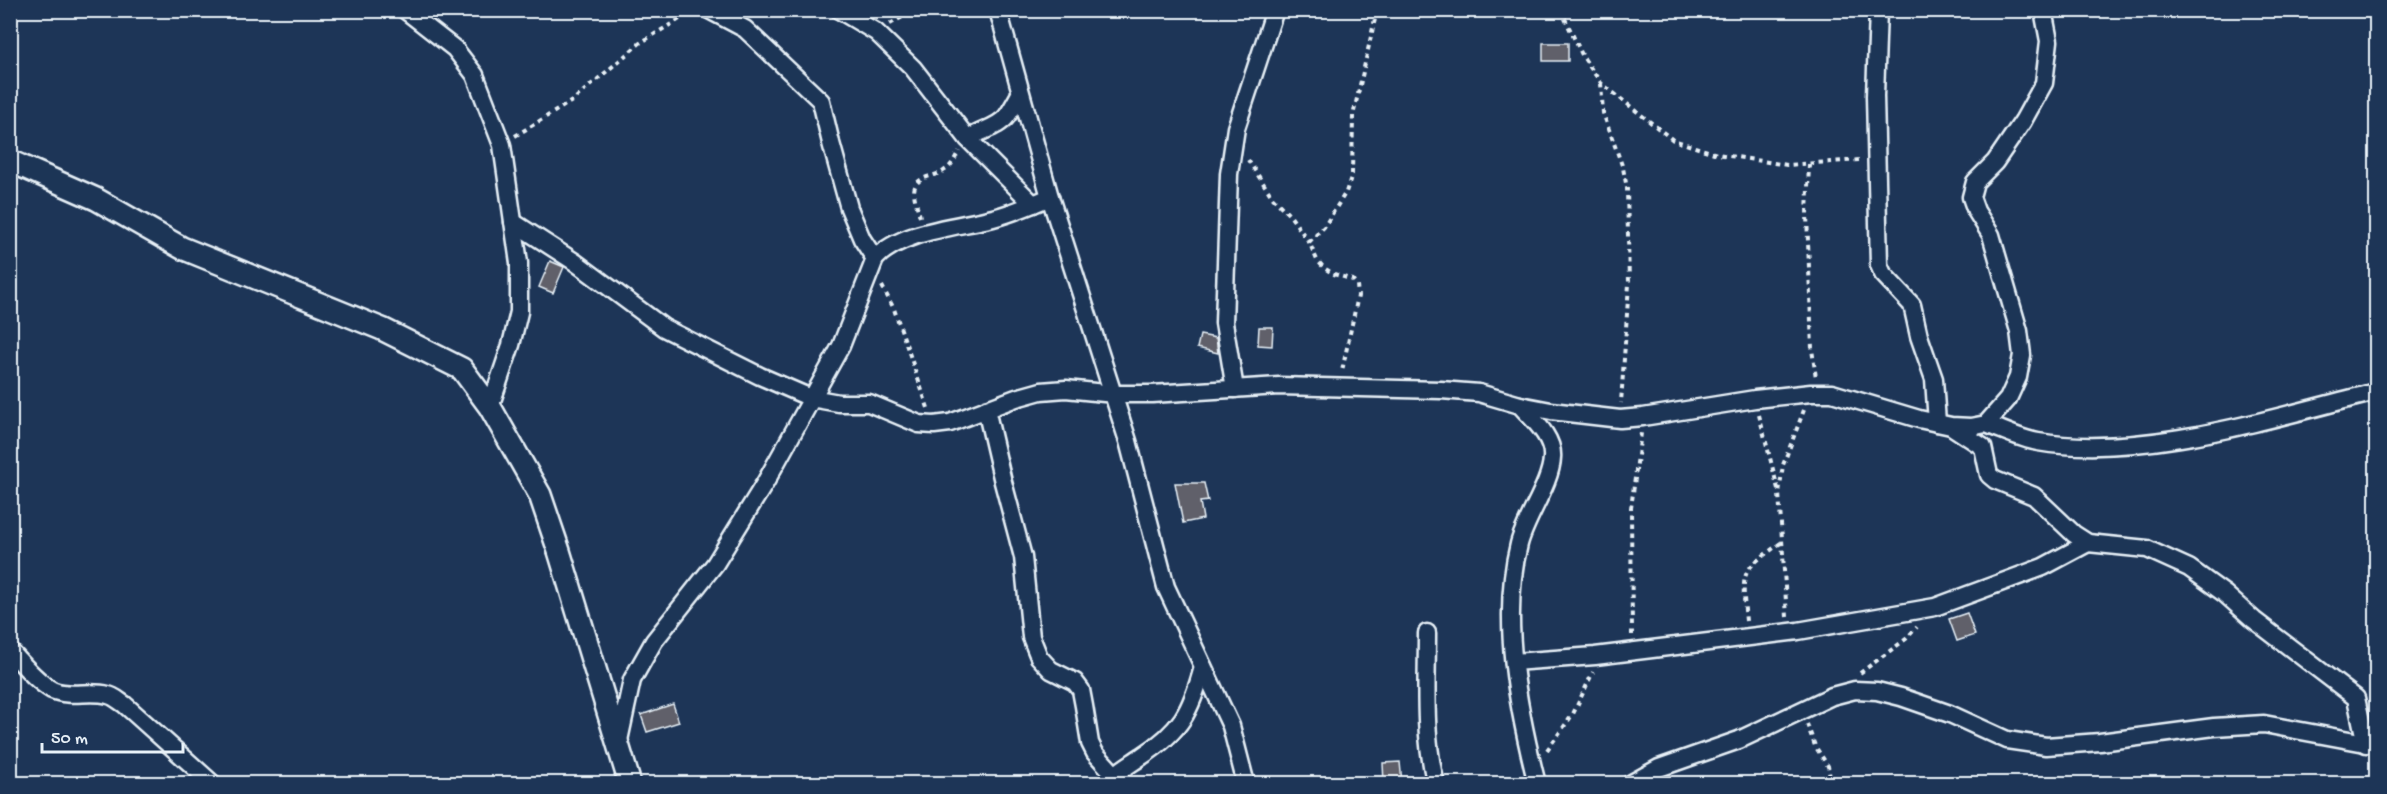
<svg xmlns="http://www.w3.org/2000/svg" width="2387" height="794" viewBox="0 0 2387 794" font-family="'Gochi Hand',sans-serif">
<rect width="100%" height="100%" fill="#1d3557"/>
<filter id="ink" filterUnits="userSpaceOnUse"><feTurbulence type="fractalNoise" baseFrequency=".0167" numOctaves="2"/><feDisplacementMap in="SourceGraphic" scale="12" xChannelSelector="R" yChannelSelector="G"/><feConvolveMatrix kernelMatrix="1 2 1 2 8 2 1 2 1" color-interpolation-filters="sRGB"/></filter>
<g filter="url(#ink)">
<g fill="#61616a" stroke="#e8f1f8" stroke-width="1.5">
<rect x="1543" y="43" width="25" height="18"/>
<polygon points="550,261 564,267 553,293 539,287"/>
<polygon points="1259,327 1273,327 1272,346 1258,345"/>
<polygon points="1200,335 1216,338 1218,353 1197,348"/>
<polygon points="1175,483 1204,483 1208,501 1200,502 1203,519 1183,523"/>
<polygon points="1967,613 1975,635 1957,641 1949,619"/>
<polygon points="673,704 679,722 647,732 641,715"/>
<polygon points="1400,762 1402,783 1384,783 1383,763"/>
</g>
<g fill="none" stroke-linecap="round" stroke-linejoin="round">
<g stroke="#e8f1f8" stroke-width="21">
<g id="minor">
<polyline points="405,10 455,49 475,75 502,145 519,263 519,312 511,345 490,407"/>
<polyline points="709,10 745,29 821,101 831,143 849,208 862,239 875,259"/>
<polyline points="839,10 876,32 913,68 968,139 1033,204"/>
<polyline points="998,10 1050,197 1128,441 1166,587 1231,726 1246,784"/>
<polyline points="1878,10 1875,96 1879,265 1883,274 1912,305 1919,336 1934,379 1937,423"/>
<path d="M968 139C980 130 998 128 1007 116 1012 109 1016 101 1020 94"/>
<polyline points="513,222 575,262 664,328 760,376 811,398 839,403 869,403 919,424 934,425 950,423 1016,398 1041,391 1066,389 1114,394 1152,394 1279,386 1441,390 1479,393 1520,405 1551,411 1620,419 1643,417 1755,399 1811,393 1832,393 1919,419 1951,426 1971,427 1986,424 2008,399 2018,377 2022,355 2019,331 1991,235 1976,211 1971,197 1975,182 1995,162 2023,121 2044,83 2049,41 2043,10"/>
<polyline points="1235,389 1224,323 1229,174 1236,128 1275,10"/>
<path d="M1520 405C1532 419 1554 437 1552 458 1551 483 1526 517 1519 544 1500 619 1518 709 1537 784"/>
<polyline points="986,409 1003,482 1023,557 1031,637 1039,657 1051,670 1075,682 1081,690 1084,706 1090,743 1095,753 1114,774"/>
<path d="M1986 424C2003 430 2021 439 2038 442 2142 460 2274 417 2376 392"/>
<polyline points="1954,428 1983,447 1989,475 1995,480 2034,496 2074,534 2088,543 2147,549 2189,568 2225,594 2254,620 2356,698 2366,744"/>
<path d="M1427 633C1427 683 1423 735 1436 784"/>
<path d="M10 651C23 664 36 681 52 690 70 698 90 690 108 695 114 696 119 701 124 704L213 784"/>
<polyline points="1514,662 1595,656 1798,631 1935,607 2043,567 2088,543"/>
<path d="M618 745 632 680 654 641 715 564 765 483 841 346 875 259C900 231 957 227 993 218 1013 213 1031 205 1050 197"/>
<path d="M1105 784C1116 772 1129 765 1142 756 1181 731 1191 711 1203 667"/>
<polyline points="1630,784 1659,768 1739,740 1832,696 1855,690 1877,691 1901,697 1950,714 2007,740 2046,746 2100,742 2214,727 2264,724 2376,745"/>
</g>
</g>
<g stroke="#e8f1f8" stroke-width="26">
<polyline id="tertiary" points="10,161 96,199 182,248 382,329 462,369 490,407 540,495 559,551 630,784"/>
</g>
<g stroke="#e8f1f8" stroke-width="4" stroke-dasharray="4.5 4.5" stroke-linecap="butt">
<polyline points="1561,10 1583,57 1601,83 1673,140 1717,154 1787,165 1860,160"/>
<polyline points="890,24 915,10"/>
<polyline points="1601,83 1603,113 1623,168 1627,188 1629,284 1621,403"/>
<polyline points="515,136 572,101 640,43 693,11"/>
<polyline points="1248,160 1273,198 1291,217 1309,242 1317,260 1324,268 1334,274 1353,280 1357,285 1358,296 1342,371"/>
<polyline points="1809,164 1807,214 1812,349 1816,378"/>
<path d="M920 217C916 200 906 184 927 177 933 175 940 174 945 170 952 166 955 158 959 151"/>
<polyline points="1309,242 1324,227 1346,192 1352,174 1353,116 1377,10"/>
<polyline points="882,286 894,309 928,408"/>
<polyline points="1759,415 1778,489"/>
<polyline points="1787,617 1779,493 1783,465 1804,410"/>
<path d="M1746 621C1741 568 1741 572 1782 542"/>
<polyline points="1632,635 1631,508 1641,433"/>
<polyline points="1860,673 1906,639 1917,627"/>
<polyline points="1807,724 1815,746 1828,766 1831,784"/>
<polyline points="1547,750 1573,714 1593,672"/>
</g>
<use href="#minor" stroke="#1d3557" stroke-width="16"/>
<use href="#tertiary" stroke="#1d3557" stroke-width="21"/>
</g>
</g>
<rect width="2387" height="794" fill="none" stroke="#1d3557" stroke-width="36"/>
<rect x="18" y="18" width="2351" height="758" fill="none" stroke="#e8f1f8" stroke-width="2" filter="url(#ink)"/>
<path d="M42 743v9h141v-9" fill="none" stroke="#e8f1f8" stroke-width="3"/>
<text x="51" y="743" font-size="18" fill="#e8f1f8" stroke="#1d3557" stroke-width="4.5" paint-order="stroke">50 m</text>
</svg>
